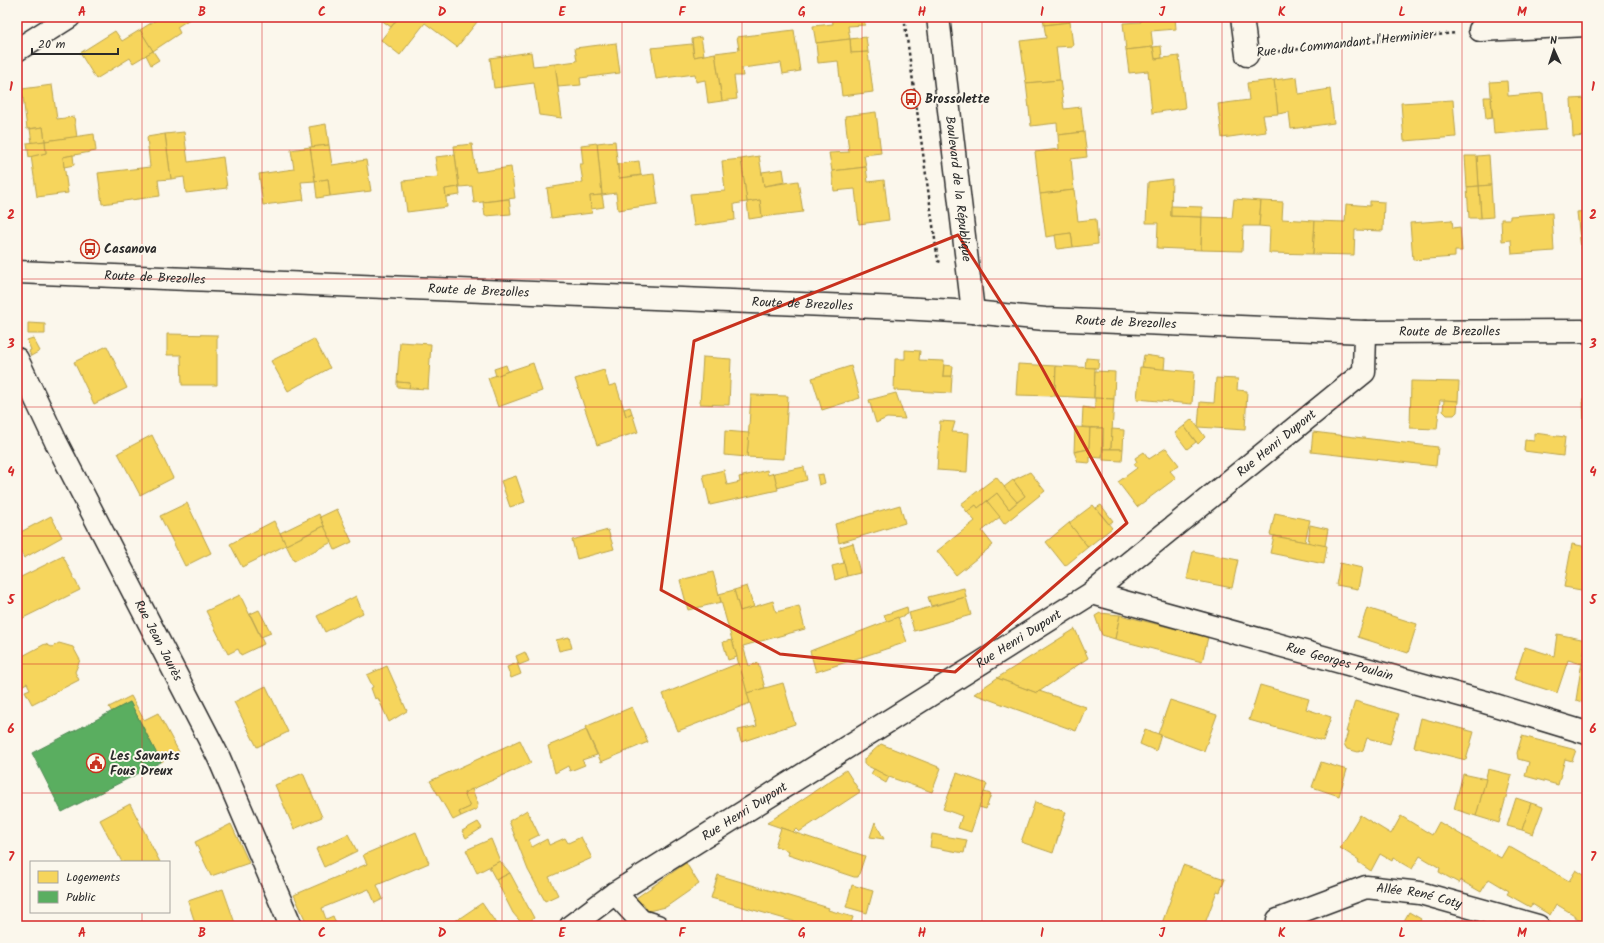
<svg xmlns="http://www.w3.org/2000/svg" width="1604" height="943" viewBox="0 0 1604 943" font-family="Kalam,sans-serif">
<rect width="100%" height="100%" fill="#fbf7ec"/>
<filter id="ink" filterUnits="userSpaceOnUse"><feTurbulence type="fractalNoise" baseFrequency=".025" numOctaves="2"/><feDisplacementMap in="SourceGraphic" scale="8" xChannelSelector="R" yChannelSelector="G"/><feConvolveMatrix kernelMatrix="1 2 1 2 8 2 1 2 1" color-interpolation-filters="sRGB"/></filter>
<g filter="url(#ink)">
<g fill="#f6d55c" stroke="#b9a24d">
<polygon points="158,17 193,17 177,27 180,33 153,51 140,30 159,18"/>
<polygon points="377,17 399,17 391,27"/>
<polygon points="399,17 470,17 477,22 457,47 425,23 400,55 381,40"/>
<polygon points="832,17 864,17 865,25 848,26 850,39 816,43 813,26 833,24"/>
<polygon points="1043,17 1070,17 1070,22 1044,25"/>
<polygon points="1140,17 1175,17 1176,29 1151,31 1153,47 1126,50 1123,23 1141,22"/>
<polygon points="1070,22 1073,46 1056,47 1060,80 1026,83 1020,41 1046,38 1044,25"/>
<polygon points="140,30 153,51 133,63 130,58 96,79 80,53 115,31 122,41"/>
<polygon points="794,30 800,71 783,74 781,63 742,68 743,76 734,76 737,99 722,101 715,53 739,50 737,37"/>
<polygon points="701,37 704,55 694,57 692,39"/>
<polygon points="866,37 868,52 851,53 850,39"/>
<polygon points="850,39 851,53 868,52 873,92 842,96 838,61 818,63 816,43"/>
<polygon points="616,43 620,73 580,78 581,85 558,87 555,64 577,61 575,48"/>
<polygon points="692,44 694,57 715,53 722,101 708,103 705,80 696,82 695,74 656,79 651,48"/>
<polygon points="1161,46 1162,58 1155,59 1153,47"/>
<polygon points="1153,47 1155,59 1179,56 1185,108 1152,113 1148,71 1129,73 1126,50"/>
<polygon points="153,51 159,60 151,65 146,55"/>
<polygon points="531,52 533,66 555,64 562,118 539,115 534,83 494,88 490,58"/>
<polygon points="1297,77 1299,94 1330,89 1334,123 1291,129 1289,112 1278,114 1274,80"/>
<polygon points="1060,80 1064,109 1081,107 1084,132 1058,135 1057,123 1031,126 1026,83"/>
<polygon points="1274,80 1278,114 1263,115 1266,132 1222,138 1218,104 1249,100 1247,83"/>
<polygon points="1507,81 1508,96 1543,93 1546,130 1494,134 1490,82"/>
<polygon points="52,85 57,119 74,117 77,137 45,141 43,127 27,129 22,89"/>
<polygon points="1484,97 1491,97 1492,118 1486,119"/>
<polygon points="1587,98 1587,136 1573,137 1571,99"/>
<polygon points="1453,100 1456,137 1404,141 1401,103"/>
<polygon points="876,112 881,153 864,155 866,167 832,171 829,153 849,152 845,116"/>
<polygon points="326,124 329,145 312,147 309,127"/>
<polygon points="43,127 45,141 32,143 30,129"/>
<polygon points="184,132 188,162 223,157 227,188 186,193 184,177 171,179 165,134"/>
<polygon points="1084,132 1087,157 1071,159 1074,190 1040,194 1035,152 1059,149 1058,135"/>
<polygon points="94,134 96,151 63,157 68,193 37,197 31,156 46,153 45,141"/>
<polygon points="165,134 171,179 158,180 160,196 102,204 98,173 150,167 147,137"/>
<polygon points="45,141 46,153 29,157 27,143"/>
<polygon points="615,141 619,178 654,174 658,204 618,210 616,193 602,195 597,143"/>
<polygon points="597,143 602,195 590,196 592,213 551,218 547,188 583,182 580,164 583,164 581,145"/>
<polygon points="472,144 476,172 511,167 515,198 474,203 472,186 459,187 454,146"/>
<polygon points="329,145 332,165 366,160 371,191 330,196 328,179 315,181 310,147"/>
<polygon points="310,147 315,181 301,182 304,200 263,205 259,174 294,169 291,150"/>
<polygon points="73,155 74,165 64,167 63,157"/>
<polygon points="455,155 459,187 445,189 447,207 407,212 403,181 438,177 435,157"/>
<polygon points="1489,155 1491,185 1479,186 1477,156"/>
<polygon points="759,156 764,186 798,181 803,212 762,217 760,200 747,202 741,159"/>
<polygon points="1465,156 1477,156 1479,186 1467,187"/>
<polygon points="741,159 747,202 734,204 735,220 694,226 690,194 725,191 722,161"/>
<polygon points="639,161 641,175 619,178 618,164"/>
<polygon points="866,167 868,182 884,180 889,220 859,224 855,189 834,191 832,171"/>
<polygon points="783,169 785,182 764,186 762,172"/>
<polygon points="328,179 330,196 317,198 315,181"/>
<polygon points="1172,179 1171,216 1202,217 1201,250 1157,248 1158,223 1146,223 1148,182"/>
<polygon points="1491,185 1493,217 1481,218 1479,186"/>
<polygon points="1479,186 1481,218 1469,218 1467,187"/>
<polygon points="459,187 460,195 446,197 445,189"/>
<polygon points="1074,190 1078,221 1096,219 1098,244 1073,247 1071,233 1046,237 1040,194"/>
<polygon points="602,195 604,207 591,209 590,196"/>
<polygon points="509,199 511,214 485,216 483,202"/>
<polygon points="1234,199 1261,201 1259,226 1243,226 1242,251 1201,250 1202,217 1232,218"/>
<polygon points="760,200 762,217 749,219 747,202"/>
<polygon points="1261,201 1283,202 1282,219 1315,221 1313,254 1269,253 1270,227 1259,226"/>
<polygon points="1370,201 1384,202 1383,231 1355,230 1354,255 1313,254 1315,221 1345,222 1346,204 1370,206"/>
<polygon points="1171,206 1202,207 1202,217 1171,216"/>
<polygon points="1587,211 1587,248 1581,249 1577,212"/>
<polygon points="1552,213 1554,251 1512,254 1511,240 1502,241 1501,219 1510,219 1510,216"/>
<polygon points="1452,220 1453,228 1460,227 1462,251 1455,251 1455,257 1413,260 1410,223"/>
<polygon points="1071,233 1073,247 1057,249 1055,235"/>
<polygon points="28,323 45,324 45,334 28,334"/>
<polygon points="167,334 217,335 217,385 182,385 181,355 167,355"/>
<polygon points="33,338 40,351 31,356 29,351 31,350 27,340"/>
<polygon points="314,339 330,368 288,391 271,361"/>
<polygon points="400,342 431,344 428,389 409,388 410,383 397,382"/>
<polygon points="107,346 127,388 94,404 74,362"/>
<polygon points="905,350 920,351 919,360 944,361 943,376 952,376 951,393 894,390 895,359 905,359"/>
<polygon points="1144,355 1165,358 1164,370 1142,367"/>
<polygon points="703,357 731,359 729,405 700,404"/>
<polygon points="1086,358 1099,359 1098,368 1085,368"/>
<polygon points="533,363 542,391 498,407 488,378"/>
<polygon points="1018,364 1056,366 1055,396 1016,395"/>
<polygon points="506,365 508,371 496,376 494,369"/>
<polygon points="944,365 953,366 952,376 943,376"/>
<polygon points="851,366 860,398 822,410 812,378"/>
<polygon points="1056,366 1095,368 1094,398 1055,396"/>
<polygon points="1140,367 1194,372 1192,404 1137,399"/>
<polygon points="604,370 609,386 616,384 626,416 632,413 638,432 597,445 575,379"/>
<polygon points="1095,371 1115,372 1114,399 1094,398"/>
<polygon points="1216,378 1238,379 1237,390 1247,391 1245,430 1198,427 1200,402 1214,403"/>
<polygon points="1411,381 1459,382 1458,401 1440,400 1437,429 1410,428"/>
<polygon points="397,382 410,383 409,388 397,387"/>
<polygon points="896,393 905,419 887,418 876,423 869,400"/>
<polygon points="751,395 788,396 784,459 747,457"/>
<polygon points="1095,398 1114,399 1111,449 1103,449 1103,428 1082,427 1083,407 1095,409"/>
<polygon points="1583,399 1587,399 1587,425 1584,425"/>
<polygon points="1444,400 1458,401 1457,412 1454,415 1447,415 1443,411"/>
<polygon points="630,407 632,413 626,416 624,409"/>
<polygon points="1192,419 1205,437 1198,444 1184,426"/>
<polygon points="940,421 955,422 952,432 969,433 967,472 937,470"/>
<rect x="1584" y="425" width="3" height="11"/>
<polygon points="1184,426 1196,442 1187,449 1175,433"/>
<polygon points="1075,427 1090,428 1089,449 1074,452"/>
<polygon points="1090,428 1103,428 1102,458 1090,457 1090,463 1078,462 1074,452 1089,449"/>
<polygon points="1112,429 1124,430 1123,449 1111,449"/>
<polygon points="725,431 749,433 747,457 724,455"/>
<polygon points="1313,432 1438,447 1436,466 1311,452"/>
<polygon points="1534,433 1565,437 1563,456 1524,451 1525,440 1534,441"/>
<polygon points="152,435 173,478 140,495 118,453"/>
<polygon points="1166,448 1179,465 1170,471 1176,478 1137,507 1118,482 1137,468 1134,464 1137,462 1135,458 1144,452 1149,459"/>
<polygon points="1103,449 1123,449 1122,461 1103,460"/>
<polygon points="804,467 807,480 777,488 774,473"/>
<polygon points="724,470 727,485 740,482 739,477 767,470 768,475 774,473 778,490 710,505 703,475"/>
<polygon points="1030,472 1045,491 1004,524 987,501 997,493 1009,509 1025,496 1013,480"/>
<polygon points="823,474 825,483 819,485 817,475"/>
<polygon points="516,476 525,502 510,507 501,481"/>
<polygon points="996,477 1017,502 1009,509 997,493 978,508 976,505 967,512 961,504"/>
<polygon points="1013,480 1025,496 1017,502 1004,487"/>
<polygon points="987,501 1000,517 982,531 993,545 956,575 937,551 975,521 967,512 976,505 978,508"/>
<polygon points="187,503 211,553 185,566 160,516"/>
<polygon points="900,505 905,523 839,543 835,524"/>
<polygon points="1093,505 1112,528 1088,547 1069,523"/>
<polygon points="1101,505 1113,521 1109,524 1096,508"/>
<polygon points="337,509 352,542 335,550 320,517"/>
<polygon points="1275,513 1310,520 1305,542 1270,535"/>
<polygon points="319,514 324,526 286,545 280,533"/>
<polygon points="51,516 62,537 24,558 17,545 17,534"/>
<polygon points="274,521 286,545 242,567 230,544"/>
<polygon points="1069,523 1088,547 1065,566 1046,542"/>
<polygon points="1310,525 1328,529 1325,546 1308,543"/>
<polygon points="324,526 332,542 294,561 286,545"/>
<polygon points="608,530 614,549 577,559 572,540"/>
<polygon points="1274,536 1327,546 1324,564 1270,553"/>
<polygon points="853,543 860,573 847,576 840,547"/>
<polygon points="1572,544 1587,547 1587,591 1564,587"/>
<polygon points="1193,551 1238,560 1232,588 1187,579"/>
<polygon points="63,556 80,590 17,621 17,579"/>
<polygon points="844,563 847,576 835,580 832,566"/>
<polygon points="1340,563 1362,568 1358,589 1336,585"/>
<polygon points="713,572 721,602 688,610 680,580"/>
<polygon points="747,586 754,607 740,611 734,590"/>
<polygon points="964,588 966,597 931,606 928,597"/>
<polygon points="734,590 740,611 773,601 776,612 799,606 805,629 743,646 749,666 758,663 765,688 747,693 719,594"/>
<polygon points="240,595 264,644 241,655 238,649 228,654 206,611"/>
<polygon points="356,596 363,613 325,632 317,616"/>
<polygon points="966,597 971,615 914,631 909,613"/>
<polygon points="907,607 908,614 887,622 884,615"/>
<polygon points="1367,608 1417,624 1408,653 1358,637"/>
<polygon points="259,610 271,633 261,637 250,614"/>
<polygon points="1100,613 1120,615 1115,639 1102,635 1095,616"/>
<polygon points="1120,615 1208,637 1202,662 1115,639"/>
<polygon points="898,617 907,642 816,672 810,651"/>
<polygon points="1075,629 1088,658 1037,693 997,678"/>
<polygon points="1557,634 1586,640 1582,664 1568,660 1557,693 1514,679 1525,647 1554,656"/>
<polygon points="569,637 572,648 559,651 556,640"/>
<polygon points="732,640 737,657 728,660 723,642"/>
<polygon points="59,643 73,647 80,660 75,672 79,680 32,704 25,691 30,689 27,683 19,687 17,683 17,659 45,644 52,647"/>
<polygon points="525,652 529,661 519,665 516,656"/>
<polygon points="517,663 521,674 511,678 507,667"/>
<polygon points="739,663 750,703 678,731 663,694"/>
<polygon points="1582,664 1587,665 1587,670 1581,668"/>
<polygon points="387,666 407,711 389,722 378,698 375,699 371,688 373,687 367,675"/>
<polygon points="1581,668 1587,670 1587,704 1576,700"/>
<polygon points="997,678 1037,693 1039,691 1086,707 1076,731 974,694"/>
<polygon points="783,683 795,724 741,742 738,730 757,726 747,693"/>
<polygon points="1260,685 1309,699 1306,709 1331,717 1323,741 1249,720"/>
<polygon points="266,686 288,732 257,747 234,702"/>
<polygon points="131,696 144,720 158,713 179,752 161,762 130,702 112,712 109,707"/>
<polygon points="1170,700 1217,715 1204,751 1158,734"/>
<polygon points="1355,701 1399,714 1390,744 1367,738 1363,750 1358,752 1347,749 1344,744 1348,732 1346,732"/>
<polygon points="632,707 648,742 601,762 585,727"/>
<polygon points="1421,718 1474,732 1466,760 1414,747"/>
<polygon points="1145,729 1161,735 1156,751 1140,744"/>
<polygon points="586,730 597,755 582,760 585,765 570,771 568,766 555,773 548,746"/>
<polygon points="1522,736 1576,750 1572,761 1565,759 1558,785 1525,776 1529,762 1518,759 1517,753"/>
<polygon points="520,740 531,763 464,793 470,807 459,812 461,816 453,820 430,781"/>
<polygon points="881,744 941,768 932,792 889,777 864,764 864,759"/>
<polygon points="1321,762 1347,770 1339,796 1312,787"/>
<polygon points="874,769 889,777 886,783 871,774"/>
<polygon points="1488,769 1512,775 1499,823 1476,816"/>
<polygon points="846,770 860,792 799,832 796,829 793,832 767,823"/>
<polygon points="303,773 322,817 294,829 275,785"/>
<polygon points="957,773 987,784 971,832 958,828 962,816 943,809"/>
<polygon points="1463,774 1486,779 1476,816 1454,809"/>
<polygon points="472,789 478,804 477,809 461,816 459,812 470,807 464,793"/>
<polygon points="984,792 991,794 986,809 979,807"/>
<polygon points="1516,798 1531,803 1522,830 1507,826"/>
<polygon points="1035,802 1066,812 1053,853 1021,842"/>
<polygon points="1531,803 1543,807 1533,834 1522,830"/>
<polygon points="130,804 160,862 122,862 100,820"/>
<polygon points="527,810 539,835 529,840 532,847 547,839 549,845 565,838 568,843 581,837 592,858 549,877 558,895 545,901 528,870 509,821"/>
<polygon points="1360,815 1391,834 1401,816 1432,835 1439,822 1501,858 1508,846 1569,881 1576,870 1587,877 1587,924 1575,918 1576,916 1556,904 1550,915 1532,904 1530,907 1507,894 1509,891 1489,879 1481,892 1460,880 1459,883 1439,872 1440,868 1420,856 1412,869 1393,858 1392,861 1380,854 1371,871 1358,862 1359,860 1340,848"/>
<polygon points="478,822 482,828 466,838 462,831"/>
<polygon points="875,822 884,839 870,837"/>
<polygon points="231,824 249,863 211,876 195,842"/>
<polygon points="781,828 865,856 858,877 854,877 788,855 789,851 775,846"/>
<polygon points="416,832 429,863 377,885 383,899 375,903 369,889 322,908 326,919 333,916 337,926 308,926 294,895 367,864 363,855"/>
<polygon points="348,834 357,851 324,867 316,849"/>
<polygon points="932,834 967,840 964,853 930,847"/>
<polygon points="491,839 500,861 477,873 466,850"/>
<polygon points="500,861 510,873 496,880 489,867"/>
<polygon points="686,863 699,884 666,907 648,911 643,903 639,907 635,901 636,898"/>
<polygon points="1183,865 1225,879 1220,892 1217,891 1204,926 1161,926"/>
<polygon points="510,873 534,918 524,926 513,913 496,880"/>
<polygon points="718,875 829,908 828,910 853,917 850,926 810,926 711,898"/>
<polygon points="852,885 873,891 867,913 846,907"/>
<polygon points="223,889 236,926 196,926 188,901"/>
<polygon points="482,903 498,926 461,926 457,920"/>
<polygon points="1409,912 1421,919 1420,921 1428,926 1401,926"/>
<polygon points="457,920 461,926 443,926"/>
<polygon points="1445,921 1455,926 1442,926"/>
</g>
<polygon fill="#5aae61" stroke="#4c8751" points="130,702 161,762 62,812 32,753"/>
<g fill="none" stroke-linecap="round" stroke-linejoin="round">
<g stroke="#2b2b2b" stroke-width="25">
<g id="minor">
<polyline points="1242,17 1247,55"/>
<polyline points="1480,30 1587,25"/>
<polyline points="17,50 69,17"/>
<path id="s1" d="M17 359 56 442 219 758 291 926"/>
<path id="s2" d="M1092 593 1485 702 1587 733"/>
<polyline points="615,893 641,921 657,926"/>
<path id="s3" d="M1278 920 1366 887 1420 893 1538 926"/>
<path id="s4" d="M571 926 615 893 1092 593 1364 372 1365 332"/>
</g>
</g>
<g stroke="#2b2b2b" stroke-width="25">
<g id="tertiary">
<path id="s5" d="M938 17 973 312"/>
</g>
</g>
<g stroke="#2b2b2b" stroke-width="25">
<g id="secondary">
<path id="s6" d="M17 272 901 308 973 312 1045 319 1365 332 1587 331"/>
</g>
</g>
<g stroke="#2b2b2b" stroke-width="2.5" stroke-dasharray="3 3" stroke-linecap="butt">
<polyline points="904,17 938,261 941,262"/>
<polyline points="1272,52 1456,33"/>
</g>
<use href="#minor" stroke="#fbf7ec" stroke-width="22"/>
<use href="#tertiary" stroke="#fbf7ec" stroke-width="22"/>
<use href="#secondary" stroke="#fbf7ec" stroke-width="22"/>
</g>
</g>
<path fill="none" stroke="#c8321e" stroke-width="3" stroke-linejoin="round" d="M958 235 1036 357 1127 523 955 672 780 654 661 590 694 341Z"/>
<path fill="none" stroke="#d62828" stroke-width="1" stroke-opacity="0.55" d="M142 17V862M262 17V926M382 17V926M502 17V926M622 17V926M742 17V926M862 17V926M982 17V926M1102 17V926M1222 17V926M1342 17V926M1462 17V926M17 150H1587M17 279H1587M17 407H1587M17 536H1587M17 664H1587M17 793H1587M142 912V926"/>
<defs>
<g id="bus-ring" transform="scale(1)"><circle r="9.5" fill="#fbf7ec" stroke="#c8321e" stroke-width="1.5"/><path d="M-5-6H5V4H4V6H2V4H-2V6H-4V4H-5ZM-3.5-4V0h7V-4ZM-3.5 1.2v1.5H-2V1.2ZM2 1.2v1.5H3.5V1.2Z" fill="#c8321e"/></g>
<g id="civic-ring" transform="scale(1)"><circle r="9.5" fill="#fbf7ec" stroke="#c8321e" stroke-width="1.5"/><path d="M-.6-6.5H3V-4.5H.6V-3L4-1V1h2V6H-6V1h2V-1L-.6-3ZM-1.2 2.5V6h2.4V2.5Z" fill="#c8321e"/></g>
</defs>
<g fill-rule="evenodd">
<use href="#bus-ring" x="911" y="99"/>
<use href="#bus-ring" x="90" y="249"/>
<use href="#civic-ring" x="96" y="763"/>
</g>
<g text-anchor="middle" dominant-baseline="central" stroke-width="4" stroke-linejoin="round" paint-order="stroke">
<g font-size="13" fill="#2b2b2b" stroke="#fbf7ec">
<text transform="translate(1345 44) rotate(-6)">Rue du Commandant l'Herminier</text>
<text stroke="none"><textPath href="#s5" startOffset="173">Boulevard de la République</textPath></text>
<text stroke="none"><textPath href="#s6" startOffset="138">Route de Brezolles</textPath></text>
<text stroke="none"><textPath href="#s6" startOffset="462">Route de Brezolles</textPath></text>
<text stroke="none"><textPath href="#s6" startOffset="786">Route de Brezolles</textPath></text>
<text stroke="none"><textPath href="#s6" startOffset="1110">Route de Brezolles</textPath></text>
<text stroke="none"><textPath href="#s6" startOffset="1434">Route de Brezolles</textPath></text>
<text stroke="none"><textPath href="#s4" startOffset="856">Rue Henri Dupont</textPath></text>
<text stroke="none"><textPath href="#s4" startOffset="532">Rue Henri Dupont</textPath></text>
<text stroke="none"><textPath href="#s1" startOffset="315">Rue Jean Jaurès</textPath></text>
<text stroke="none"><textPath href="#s2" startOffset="257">Rue Georges Poulain</textPath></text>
<text stroke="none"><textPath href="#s4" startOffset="208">Rue Henri Dupont</textPath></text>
<text stroke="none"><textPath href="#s3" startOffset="148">Allée René Coty</textPath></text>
</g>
<g font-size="13" font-weight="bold" fill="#2b2b2b" stroke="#fbf7ec" text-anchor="start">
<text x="925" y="99">Brossolette</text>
<text x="104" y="249">Casanova</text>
<text x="110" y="756">Les Savants<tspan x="110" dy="15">Fous Dreux</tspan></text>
</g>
</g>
<rect width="1604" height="943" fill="none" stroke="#fbf7ec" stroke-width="44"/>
<rect x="30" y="861" width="140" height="52" fill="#fbf7ec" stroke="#a8a59f"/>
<rect x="38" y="871" width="20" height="12" fill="#f6d55c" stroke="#a8a59f"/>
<text x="66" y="881" font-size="12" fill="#2b2b2b">Logements</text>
<rect x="38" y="891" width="20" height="12" fill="#5aae61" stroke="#a8a59f"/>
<text x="66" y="901" font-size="12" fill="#2b2b2b">Public</text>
<g transform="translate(1554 50) rotate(357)" stroke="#fbf7ec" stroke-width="3" paint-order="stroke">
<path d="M0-3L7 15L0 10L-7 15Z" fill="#2b2b2b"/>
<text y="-6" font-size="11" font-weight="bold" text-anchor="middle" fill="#2b2b2b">N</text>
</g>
<path d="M32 48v6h86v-6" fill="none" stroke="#2b2b2b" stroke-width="2"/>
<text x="38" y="48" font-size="12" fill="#2b2b2b" stroke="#fbf7ec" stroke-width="3" paint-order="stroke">20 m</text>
<rect x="22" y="22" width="1560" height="899" fill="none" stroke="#d62828" stroke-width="1.5"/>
<g font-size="13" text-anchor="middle" font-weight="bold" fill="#d62828">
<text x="82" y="16">A</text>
<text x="202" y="16">B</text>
<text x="322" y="16">C</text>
<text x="442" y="16">D</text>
<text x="562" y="16">E</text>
<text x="682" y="16">F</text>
<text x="802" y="16">G</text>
<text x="922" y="16">H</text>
<text x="1042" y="16">I</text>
<text x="1162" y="16">J</text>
<text x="1282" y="16">K</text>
<text x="1402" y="16">L</text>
<text x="1522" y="16">M</text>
<text x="11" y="91">1</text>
<text x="1593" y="91">1</text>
<text x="11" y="219">2</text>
<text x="1593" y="219">2</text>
<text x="11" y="348">3</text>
<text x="1593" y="348">3</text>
<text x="11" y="476">4</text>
<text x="1593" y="476">4</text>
<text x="11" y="604">5</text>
<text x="1593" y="604">5</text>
<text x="11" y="733">6</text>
<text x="1593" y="733">6</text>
<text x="11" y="861">7</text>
<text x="1593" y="861">7</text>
<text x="82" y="937">A</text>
<text x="202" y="937">B</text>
<text x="322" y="937">C</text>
<text x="442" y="937">D</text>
<text x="562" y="937">E</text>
<text x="682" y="937">F</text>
<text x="802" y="937">G</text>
<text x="922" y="937">H</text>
<text x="1042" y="937">I</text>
<text x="1162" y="937">J</text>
<text x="1282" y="937">K</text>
<text x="1402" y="937">L</text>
<text x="1522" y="937">M</text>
</g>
</svg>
